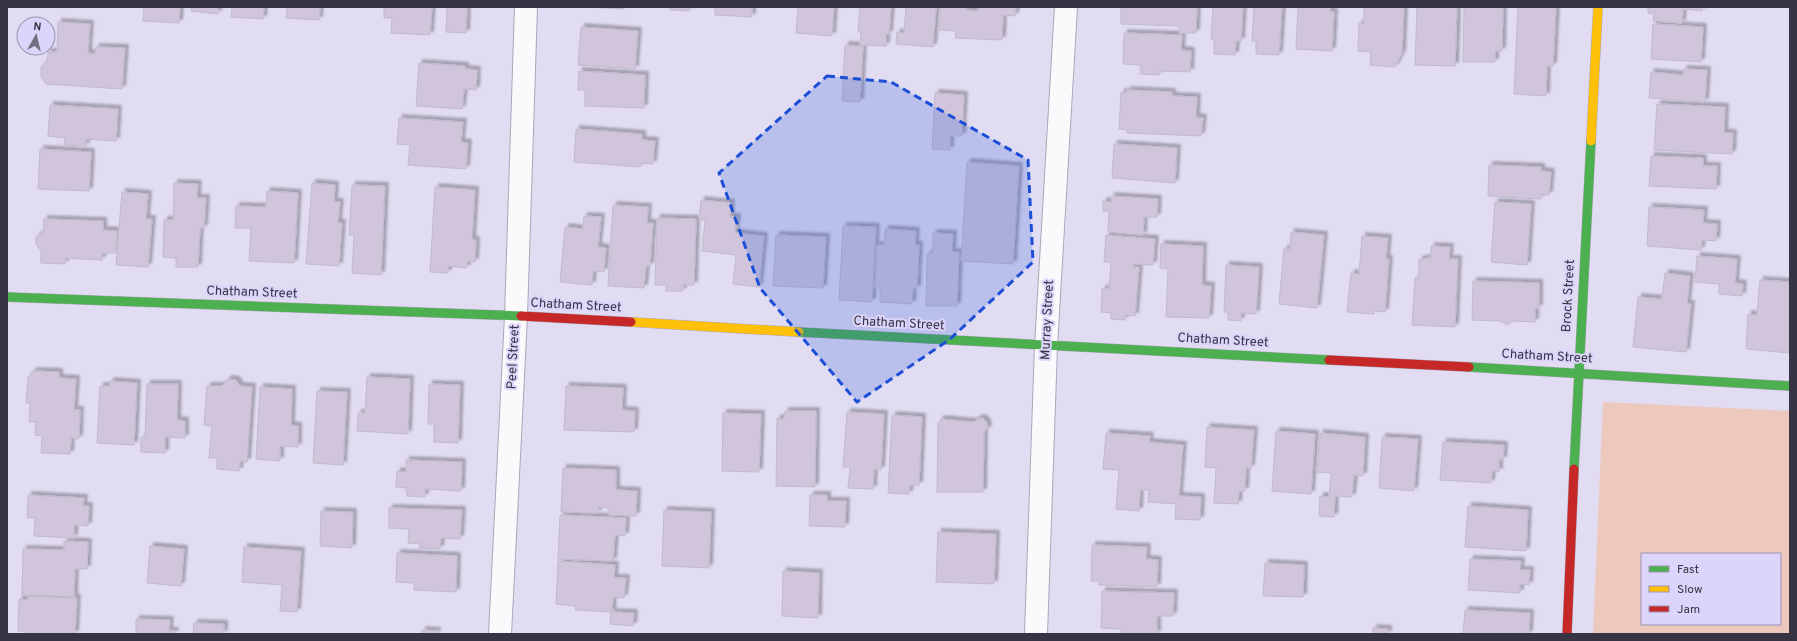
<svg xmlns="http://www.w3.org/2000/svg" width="1797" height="641" viewBox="0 0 1797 641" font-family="Overpass,sans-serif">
<defs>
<filter id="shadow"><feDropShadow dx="3.5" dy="-3.5" stdDeviation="1" flood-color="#0004"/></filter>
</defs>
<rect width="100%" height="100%" fill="#e1dcf2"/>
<path fill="#edc8bc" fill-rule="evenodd" d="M1603 402 1790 411V634H1593ZM1642 554H1780V624H1642Z"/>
<g fill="#d0c5db" stroke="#c1bacb" filter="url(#shadow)">
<polygon points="144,7 180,7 179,23 143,21"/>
<polygon points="191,7 218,7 218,14 191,11"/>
<polygon points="232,7 264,7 263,19 231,17"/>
<polygon points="287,7 320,7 319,20 286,18"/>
<polygon points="384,7 432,7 430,35 391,33 392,18 384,18"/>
<polygon points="447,7 467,7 466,33 446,32"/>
<polygon points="585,7 624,7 624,9"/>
<polygon points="670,7 690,7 689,11 670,10"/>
<polygon points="715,7 752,7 752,17 715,15"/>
<polygon points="798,7 834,7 832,36 796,33"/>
<polygon points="860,7 891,7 889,34 886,34 886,46 860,45 861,32 858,32"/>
<polygon points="906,7 936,7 933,47 896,44 897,32 904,33"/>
<polygon points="941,7 966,7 966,10 978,11 978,7 1016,7 1015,16 1003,15 1002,40 955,38 956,31 939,30"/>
<polygon points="1121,7 1197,7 1196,33 1179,33 1179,26 1121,24"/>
<polygon points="1213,7 1243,7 1241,41 1236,41 1235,55 1214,54 1214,39 1211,39"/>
<polygon points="1254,7 1282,7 1279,55 1256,54 1256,41 1252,41"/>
<polygon points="1298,7 1331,7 1330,12 1334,12 1332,51 1296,49"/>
<polygon points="1364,7 1404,7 1402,53 1395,67 1370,65 1371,52 1358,51 1359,23 1364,24"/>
<polygon points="1417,7 1457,7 1455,66 1415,65"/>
<polygon points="1464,7 1503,7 1502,51 1495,51 1495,62 1463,62"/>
<polygon points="1518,7 1556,7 1553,66 1547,66 1546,96 1514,94"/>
<polygon points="1648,7 1703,7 1702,11 1683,9 1682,23 1653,21 1654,14 1648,13"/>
<polygon points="58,22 90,24 88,53 95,54 96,47 125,48 122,89 46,84 41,76 41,67 47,62 48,52 57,52"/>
<polygon points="1653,24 1703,27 1701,62 1651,59"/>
<polygon points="581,27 638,31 635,69 578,65"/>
<polygon points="1124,33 1182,35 1181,50 1191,51 1190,72 1159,71 1159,75 1140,74 1141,65 1123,64"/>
<polygon points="845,45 863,46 860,102 842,101"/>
<polygon points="419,63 465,66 465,69 477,70 476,90 464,89 462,109 416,106"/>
<polygon points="1684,69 1707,70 1705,102 1649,98 1651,72 1683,75"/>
<polygon points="579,71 645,75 644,108 585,106 585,90 578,90"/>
<polygon points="1127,90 1172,92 1172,96 1197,97 1196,117 1203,118 1201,136 1127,133 1127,130 1119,129 1121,92 1127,93"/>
<polygon points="935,93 964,95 962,136 950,136 950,150 932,149"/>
<polygon points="1657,104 1725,107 1724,133 1733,133 1732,154 1654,150"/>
<polygon points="50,105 118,109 116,141 86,139 86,146 64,145 65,138 48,136"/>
<polygon points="399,118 463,122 461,142 468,143 466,169 408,165 410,145 397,144"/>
<polygon points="576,129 642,134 642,140 655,141 653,164 641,163 640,167 574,162"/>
<polygon points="1114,144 1177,148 1175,183 1112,178"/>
<polygon points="40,149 91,152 89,191 38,189"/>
<polygon points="1651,156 1703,158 1703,166 1717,166 1716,189 1649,186"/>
<polygon points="967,162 1019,166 1013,264 961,261"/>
<polygon points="1489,165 1541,167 1541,171 1551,172 1549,195 1542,194 1541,199 1488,196"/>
<polygon points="174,183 198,184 197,198 206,198 204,228 200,228 198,267 176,267 176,258 163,257 164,220 173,220"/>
<polygon points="312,183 335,185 334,202 340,202 338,223 342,223 339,266 306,264"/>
<polygon points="352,185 385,186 381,275 352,273 354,235 349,235"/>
<polygon points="435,187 475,190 472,240 476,240 475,262 467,261 467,268 448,266 448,273 430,272"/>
<polygon points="267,191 298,193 294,263 249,261 251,228 235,228 236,206 266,207"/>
<polygon points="122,192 148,194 146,219 152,219 148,267 116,265"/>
<polygon points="1111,196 1158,199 1157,217 1144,217 1143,235 1108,232 1109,211 1103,211 1103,201 1111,202"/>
<polygon points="701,200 731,203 730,217 737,217 735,233 764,236 759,287 733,284 736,255 702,251 705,220 699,219"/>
<polygon points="1495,202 1531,204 1527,265 1491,262"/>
<polygon points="613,205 648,207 647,223 653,223 650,266 646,266 644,288 608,286"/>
<polygon points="1649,207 1704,210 1703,223 1717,224 1716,241 1702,240 1701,250 1647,246"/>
<polygon points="584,216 601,217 598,247 606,248 604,272 593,271 592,285 560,282 565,227 583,229"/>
<polygon points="657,218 696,219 694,285 683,285 683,291 666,291 666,285 655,285"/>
<polygon points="44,219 103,221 103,230 117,231 116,253 102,253 102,260 65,258 65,264 41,263 41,251 36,244 36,237 43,232"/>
<polygon points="843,226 876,227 872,302 839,300"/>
<polygon points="885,229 916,231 915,245 919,245 917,289 913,288 912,304 880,302 880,288 875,288 877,245 884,245"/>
<polygon points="1291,232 1324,235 1317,308 1279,304 1284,249 1290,249"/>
<polygon points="933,233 953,234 952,252 959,252 957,306 926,306 927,254 933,253"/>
<polygon points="776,235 826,237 823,288 773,286"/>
<polygon points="1106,235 1155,239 1153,265 1133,264 1133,267 1139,267 1135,316 1125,315 1125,320 1111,319 1111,313 1101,312 1102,289 1109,289 1111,262 1104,262"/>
<polygon points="1362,236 1388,238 1386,259 1389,259 1385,312 1374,311 1374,314 1347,312 1351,273 1359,274"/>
<polygon points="1161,244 1203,246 1202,285 1211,286 1209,318 1166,317 1168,269 1160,268"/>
<polygon points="1431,246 1450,247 1449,259 1458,259 1455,327 1412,325 1415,278 1419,278 1419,260 1431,257"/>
<polygon points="1697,256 1737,259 1735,283 1743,284 1742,296 1719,294 1719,284 1695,282"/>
<polygon points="1226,265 1259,267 1256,314 1241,313 1241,321 1228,320 1228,312 1224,312"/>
<polygon points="1665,273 1690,276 1687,304 1691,304 1686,352 1633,347 1638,297 1662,299"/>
<polygon points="1760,280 1790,282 1790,353 1746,349 1748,314 1757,315"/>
<polygon points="1473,281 1539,283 1539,308 1535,308 1535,322 1512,321 1508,325 1500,321 1472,320"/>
<polygon points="34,371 59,372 59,378 76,379 74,410 80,410 79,439 71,438 70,454 41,453 42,436 35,435 36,422 29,422 30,403 26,403 28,377"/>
<polygon points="367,377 410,379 408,434 357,431 358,413 365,413"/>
<polygon points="228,379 236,380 240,386 252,387 247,462 240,461 239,471 217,469 217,458 209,458 212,426 204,425 207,386 222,386"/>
<polygon points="110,381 137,383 134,445 97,443 100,386 110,386"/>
<polygon points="147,384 178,384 177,420 185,421 185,438 165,437 165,453 141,452 141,437 145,437"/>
<polygon points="429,384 460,385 458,443 434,442 434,424 428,424"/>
<polygon points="566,386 623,388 622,410 635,411 634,432 564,430"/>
<polygon points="260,387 292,389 291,425 298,426 298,447 280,446 280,461 256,459"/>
<polygon points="317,391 347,392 343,465 313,463"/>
<polygon points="785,411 816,411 815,487 776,486 777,418 784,419"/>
<polygon points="847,412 884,414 881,470 874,469 873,489 848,488 850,467 843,467"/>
<polygon points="723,413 761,414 759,472 722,471"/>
<polygon points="892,415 922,417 919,485 910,485 909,494 888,493"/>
<polygon points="983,418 987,423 988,429 984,431 983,492 937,492 938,423 941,419 974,422 977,419"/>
<polygon points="1207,427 1254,430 1251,468 1246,468 1245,491 1239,491 1238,504 1214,503 1216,468 1205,467"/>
<polygon points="1276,431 1315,434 1311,494 1272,491"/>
<polygon points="1106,433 1150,436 1149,442 1183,445 1179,496 1201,497 1200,520 1175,519 1176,504 1148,502 1149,490 1140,490 1139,511 1116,509 1119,470 1103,469"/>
<polygon points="1320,433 1365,437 1363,476 1354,475 1352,497 1335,496 1334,517 1319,516 1320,496 1329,497 1331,473 1317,472"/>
<polygon points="1382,437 1418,439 1414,491 1379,488"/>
<polygon points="1443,442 1504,445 1503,460 1499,459 1499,472 1492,471 1491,483 1440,480"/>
<polygon points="406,460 462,462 461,491 425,489 425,497 407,496 406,488 396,487 397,471 406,472"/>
<polygon points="563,468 616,470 616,490 637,491 636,516 609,515 609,508 598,507 598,513 561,512"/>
<polygon points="28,495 84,498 83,506 89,506 88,526 74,525 74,538 34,536 35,518 27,518"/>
<polygon points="810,495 827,495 827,501 846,501 845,527 809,526"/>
<polygon points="1468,506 1528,510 1526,551 1465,547"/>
<polygon points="389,508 462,510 460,539 441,538 440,549 419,548 421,544 408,543 409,529 389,528"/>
<polygon points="664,510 711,512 709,568 662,566"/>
<polygon points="321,511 353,512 352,548 320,546"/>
<polygon points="560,515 626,518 625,536 615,535 613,561 558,559"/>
<polygon points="938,532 996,534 994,584 936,582"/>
<polygon points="64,541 88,542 87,569 75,569 74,597 22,595 23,549 64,550"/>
<polygon points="1092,545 1147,547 1146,559 1158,560 1157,587 1099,585 1099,581 1091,581"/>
<polygon points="150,546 184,549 181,586 147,583"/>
<polygon points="244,547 301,551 297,612 280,611 282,585 242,582"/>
<polygon points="397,553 457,556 456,592 414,590 414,583 396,582"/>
<polygon points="1470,559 1521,561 1520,570 1530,570 1529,585 1520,584 1520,593 1468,590"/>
<polygon points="558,561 615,565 614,578 626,578 624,598 613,597 612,612 634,613 633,626 610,624 611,612 575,610 576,606 556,604"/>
<polygon points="1265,563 1304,565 1303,597 1263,596"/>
<polygon points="783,571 819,573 818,618 782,616"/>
<polygon points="1102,591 1174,593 1173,616 1157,616 1157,634 1121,634 1121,629 1101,628"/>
<polygon points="28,596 77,598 75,634 26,634 26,631 18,631 19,599 28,600"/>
<polygon points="1465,610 1530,613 1529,634 1463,634"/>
<polygon points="136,619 170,620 169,631 175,631 175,634 136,634"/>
<polygon points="194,623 224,624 224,634 193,634"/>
<polygon points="1373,628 1388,629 1388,634 1373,634"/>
<polygon points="422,630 437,631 437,634 422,634"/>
</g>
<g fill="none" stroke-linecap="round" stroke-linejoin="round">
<g stroke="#aba7b7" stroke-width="24">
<g id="street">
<polyline points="500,634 516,316 526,7"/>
<polyline points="1036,634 1046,346 1066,7"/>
</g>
</g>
<g stroke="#aba7b7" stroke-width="10">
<g id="fast">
<polyline points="7,297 521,316"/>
<polyline points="799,332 1329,360"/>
<polyline points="1469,367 1790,386"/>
<polyline points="1574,469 1591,141"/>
</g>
</g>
<g stroke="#aba7b7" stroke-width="10">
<g id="slow">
<polyline points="1591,141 1598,7"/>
<polyline points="631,322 799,332"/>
</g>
</g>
<g stroke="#aba7b7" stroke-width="10">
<g id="jam">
<polyline points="521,316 631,322"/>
<polyline points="1329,360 1469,367"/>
<polyline points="1567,634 1574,469"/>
</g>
</g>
<use href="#street" stroke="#fafafd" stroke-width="22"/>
<use href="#fast" stroke="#4caf50" stroke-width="9"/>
<use href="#slow" stroke="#ffc107" stroke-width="9"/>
<use href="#jam" stroke="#c62828" stroke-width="9"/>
</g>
<path fill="#1d4ed8" fill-opacity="0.2" stroke="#1d4ed8" stroke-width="3" stroke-dasharray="8 5" stroke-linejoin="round" d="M827 76 891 82 1028 160 1033 262 949 340 857 402 760 288 719 173Z"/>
<g text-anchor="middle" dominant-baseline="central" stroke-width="4" stroke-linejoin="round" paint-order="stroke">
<g font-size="13" fill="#373443" stroke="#dcd4fa">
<text transform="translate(252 293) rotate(2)">Chatham Street</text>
<text transform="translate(1569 296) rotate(-87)">Brock Street</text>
<text transform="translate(576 306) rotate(3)">Chatham Street</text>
<text transform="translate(1048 320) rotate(-87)">Murray Street</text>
<text transform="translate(899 324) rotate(3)">Chatham Street</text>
<text transform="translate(1223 341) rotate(3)">Chatham Street</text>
<text transform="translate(514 357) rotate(-87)">Peel Street</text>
<text transform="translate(1547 357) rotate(3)">Chatham Street</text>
</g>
</g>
<rect width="1797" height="641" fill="none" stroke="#373443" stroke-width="16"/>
<rect x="1641" y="553" width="140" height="72" fill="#dcd4fa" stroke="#9a94b1"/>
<rect x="1649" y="566" width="20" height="6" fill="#4caf50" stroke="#9a94b1"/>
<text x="1677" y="573" font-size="12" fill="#373443">Fast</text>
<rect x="1649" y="586" width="20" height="6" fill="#ffc107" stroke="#9a94b1"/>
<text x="1677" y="593" font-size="12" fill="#373443">Slow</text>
<rect x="1649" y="606" width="20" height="6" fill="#c62828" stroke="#9a94b1"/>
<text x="1677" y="613" font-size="12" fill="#373443">Jam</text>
<g transform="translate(36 36) rotate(8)"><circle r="19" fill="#dcd4fa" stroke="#9a94b1"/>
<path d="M0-3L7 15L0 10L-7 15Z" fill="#726f80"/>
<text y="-6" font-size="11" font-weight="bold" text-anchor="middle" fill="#373443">N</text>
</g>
</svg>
